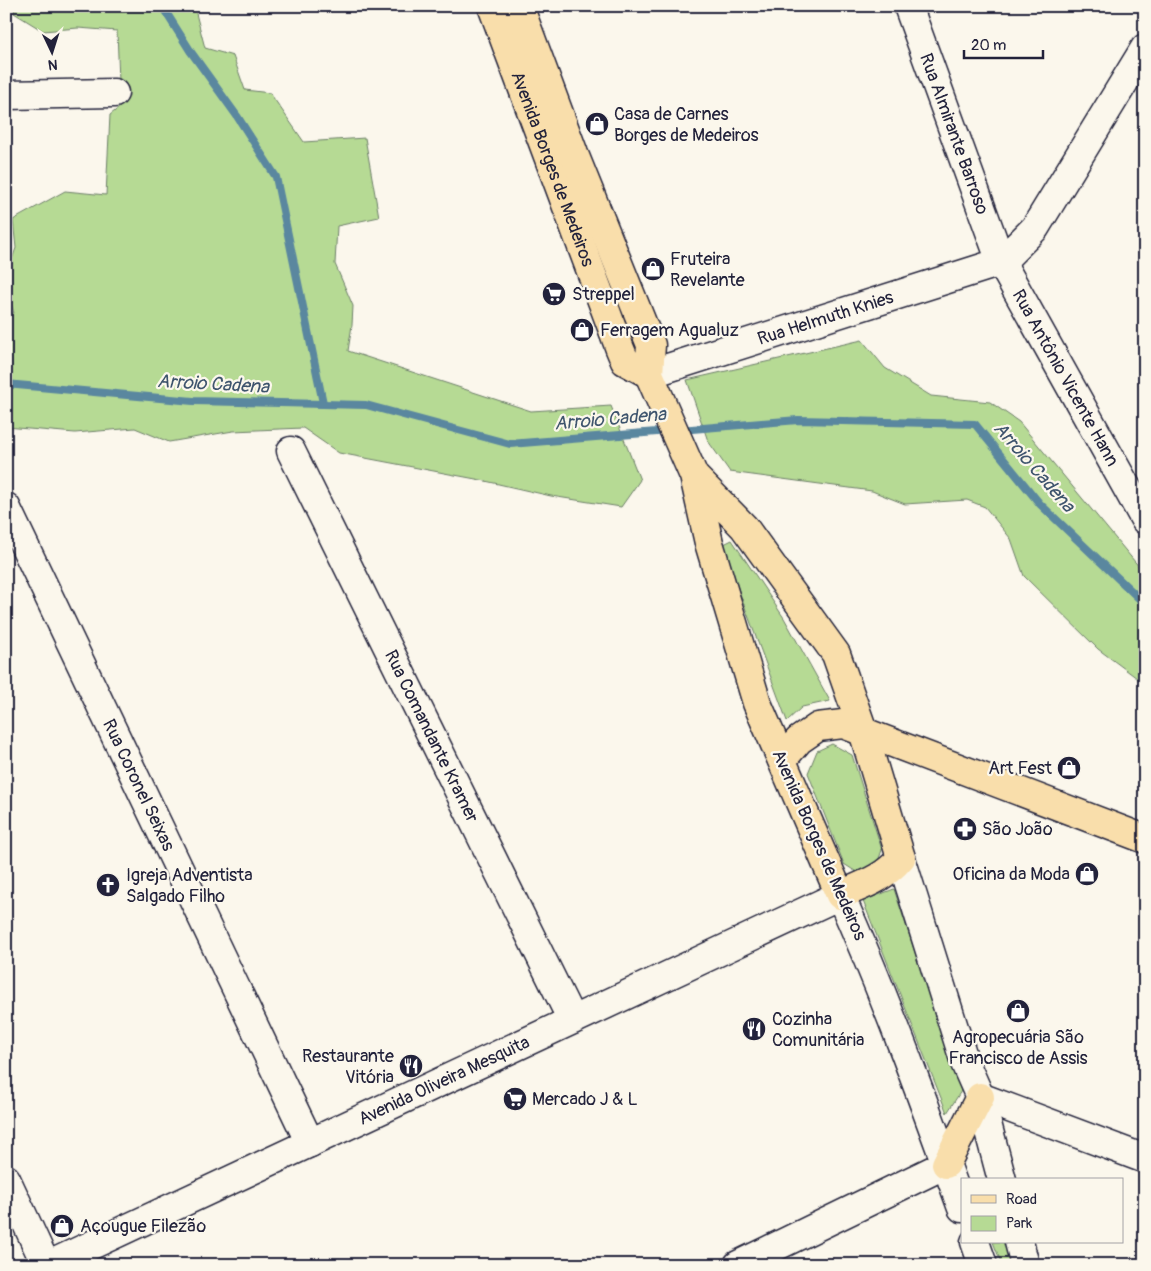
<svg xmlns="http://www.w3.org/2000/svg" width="1151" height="1271" viewBox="0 0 1151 1271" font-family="Pangolin,sans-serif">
<rect width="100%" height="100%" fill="#fbf7ec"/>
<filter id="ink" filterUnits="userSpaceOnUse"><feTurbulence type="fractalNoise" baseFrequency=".02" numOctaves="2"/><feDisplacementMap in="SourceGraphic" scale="10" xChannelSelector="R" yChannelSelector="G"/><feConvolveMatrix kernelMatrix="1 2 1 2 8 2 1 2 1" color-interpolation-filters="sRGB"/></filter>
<g filter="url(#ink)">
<g fill="#b6da94" stroke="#6c7e68">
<polygon points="14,6 194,6 205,48 233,56 245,90 270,93 304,142 365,138 379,217 337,226 335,264 353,306 352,325 348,351 531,411 611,406 640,480 621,507 551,496 481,480 339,453 303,428 233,431 169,442 135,428 75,433 6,427 6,312 14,313 6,288 6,276 16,248 13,220 65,191 106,195 110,115 120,107 117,31 78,28 43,31 14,13"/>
<polygon points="862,340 885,368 931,396 990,402 1019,422 1145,574 1145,684 1098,649 1024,576 1011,539 985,507 967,500 905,504 872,491 730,472 708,441 687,380"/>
<polygon points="732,540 784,618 830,701 802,707 787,721 722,545"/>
<polygon points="832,744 852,755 882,850 876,867 858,873 844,864 808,773 817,751"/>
<polygon points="894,889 961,1091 947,1113 863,901"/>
<polygon points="993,1242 1005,1242 1010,1265 1002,1265"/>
</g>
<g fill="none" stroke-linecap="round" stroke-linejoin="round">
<g stroke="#5a879f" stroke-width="8">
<polyline points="162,6 191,52 237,116 276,177 323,403"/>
<polyline points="6,384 193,401 366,405 510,444 669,431"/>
<polyline points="680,430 798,420 975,424 1040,504 1145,604"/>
</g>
<g stroke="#22223b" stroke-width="31">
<g id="minor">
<path id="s1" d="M908 6 1001 262 1145 520"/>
<polyline points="6,95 114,93"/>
<path id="s2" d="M649 374 1001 262 1035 228 1145 48"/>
<path id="s3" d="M291 451 572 1020"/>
<path id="s4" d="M6 507 310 1143"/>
<polyline points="901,858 965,1063 980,1097 1002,1180"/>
<polyline points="980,1097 1145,1159"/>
<polyline points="6,1179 46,1265"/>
<polyline points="975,1242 983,1265"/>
<polyline points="1019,1242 1025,1265"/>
<path id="s5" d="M49 1265 840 895C886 997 924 1103 962 1208"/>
<polyline points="738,1265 946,1164"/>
</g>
</g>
<g stroke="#22223b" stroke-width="31">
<g id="major">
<path id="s6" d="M492 6 620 349 625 361 649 374"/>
<path d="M519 6 574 154 651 345 649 374 694 476 709 543 757 703 840 895C865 884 883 879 901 858L863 731 836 654 744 527 694 476"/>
<polyline points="782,760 799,740 818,727 843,724 1145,839"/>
<polyline points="946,1164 980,1097"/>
</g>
</g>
<use href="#minor" stroke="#fbf7ec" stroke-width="28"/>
<use href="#major" stroke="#f9deab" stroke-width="28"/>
</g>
</g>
<defs>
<g id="shop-disc" transform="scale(1.25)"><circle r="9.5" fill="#22223b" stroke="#fbf7ec"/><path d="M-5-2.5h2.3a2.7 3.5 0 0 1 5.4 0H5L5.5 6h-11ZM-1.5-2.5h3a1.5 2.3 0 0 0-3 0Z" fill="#fff"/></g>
<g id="supermarket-disc" transform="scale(1.25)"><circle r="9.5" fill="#22223b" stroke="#fbf7ec"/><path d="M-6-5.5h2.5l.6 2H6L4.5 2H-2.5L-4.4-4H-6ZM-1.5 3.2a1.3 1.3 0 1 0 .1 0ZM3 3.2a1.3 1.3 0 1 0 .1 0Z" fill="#fff"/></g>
<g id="pharmacy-disc" transform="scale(1.25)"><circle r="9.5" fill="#22223b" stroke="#fbf7ec"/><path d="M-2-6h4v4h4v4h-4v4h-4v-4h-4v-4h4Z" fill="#fff"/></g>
<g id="church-disc" transform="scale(1.25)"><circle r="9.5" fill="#22223b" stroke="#fbf7ec"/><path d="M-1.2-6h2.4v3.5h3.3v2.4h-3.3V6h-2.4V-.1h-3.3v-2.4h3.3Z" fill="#fff"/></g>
<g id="restaurant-disc" transform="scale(1.25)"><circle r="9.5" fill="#22223b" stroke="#fbf7ec"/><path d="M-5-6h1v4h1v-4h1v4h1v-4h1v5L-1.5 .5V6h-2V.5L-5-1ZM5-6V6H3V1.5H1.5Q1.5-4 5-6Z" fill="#fff"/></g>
</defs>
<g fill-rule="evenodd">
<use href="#shop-disc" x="597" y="124"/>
<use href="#shop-disc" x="653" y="269"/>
<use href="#supermarket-disc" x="554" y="294"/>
<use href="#shop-disc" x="582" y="330"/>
<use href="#shop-disc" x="1069" y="768"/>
<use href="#pharmacy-disc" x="965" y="829"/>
<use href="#shop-disc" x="1087" y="874"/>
<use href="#church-disc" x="108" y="885"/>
<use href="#shop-disc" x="1018" y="1011"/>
<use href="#restaurant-disc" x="754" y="1029"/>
<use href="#restaurant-disc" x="411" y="1066"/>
<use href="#supermarket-disc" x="515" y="1099"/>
<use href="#shop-disc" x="62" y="1226"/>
</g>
<g text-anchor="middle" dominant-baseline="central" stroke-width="4.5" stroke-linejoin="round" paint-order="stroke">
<g font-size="18" fill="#22223b" stroke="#fbf7ec" text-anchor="start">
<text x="614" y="114">Casa de Carnes<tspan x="614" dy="21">Borges de Medeiros</tspan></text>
<text x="670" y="259">Fruteira<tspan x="670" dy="21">Revelante</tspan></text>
<text x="572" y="294">Streppel</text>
<text x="600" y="330">Ferragem Agualuz</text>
<text x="1052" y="768" text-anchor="end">Art Fest</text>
<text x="982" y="829">São João</text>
<text x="1070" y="874" text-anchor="end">Oficina da Moda</text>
<text x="126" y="875">Igreja Adventista<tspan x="126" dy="21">Salgado Filho</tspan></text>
<text x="772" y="1019">Cozinha<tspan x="772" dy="21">Comunitária</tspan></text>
<text x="1018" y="1037" text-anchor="middle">Agropecuária São<tspan x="1018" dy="21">Francisco de Assis</tspan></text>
<text x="394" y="1056" text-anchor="end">Restaurante<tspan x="394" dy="21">Vitória</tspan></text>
<text x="532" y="1099">Mercado J &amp; L</text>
<text x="80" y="1226">Açougue Filezão</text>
</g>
<g font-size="18" fill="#22223b" stroke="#fbf7ec">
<text stroke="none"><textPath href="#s1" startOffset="136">Rua Almirante Barroso</textPath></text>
<text stroke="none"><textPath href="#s6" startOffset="174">Avenida Borges de Medeiros</textPath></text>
<text stroke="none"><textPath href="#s2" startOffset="185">Rua Helmuth Knies</textPath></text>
<text stroke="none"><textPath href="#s1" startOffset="405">Rua Antônio Vicente Hann</textPath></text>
<text stroke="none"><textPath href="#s3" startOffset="318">Rua Comandante Kramer</textPath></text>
<text stroke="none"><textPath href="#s4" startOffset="308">Rua Coronel Seixas</textPath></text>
<text transform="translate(819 845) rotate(66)">Avenida Borges de Medeiros</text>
<text stroke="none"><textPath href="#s5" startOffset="436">Avenida Oliveira Mesquita</textPath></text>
</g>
<g font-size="19" font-style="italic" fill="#3e546d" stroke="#fbf7ec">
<text transform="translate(213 384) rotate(3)">Arroio Cadena</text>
<text transform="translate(610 419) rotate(-5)">Arroio Cadena</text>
<text transform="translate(1034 467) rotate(49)">Arroio Cadena</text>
</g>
</g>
<rect width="1151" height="1271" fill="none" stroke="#fbf7ec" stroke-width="25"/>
<rect x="12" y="12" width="1126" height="1246" fill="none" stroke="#22223b" stroke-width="2" filter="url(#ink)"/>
<rect x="961" y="1178" width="162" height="65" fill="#fbf7ec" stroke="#a4a2a5"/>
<rect x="971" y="1195" width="25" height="8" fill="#f9deab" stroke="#a4a2a5"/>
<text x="1006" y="1204" font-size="15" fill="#22223b">Road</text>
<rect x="971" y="1216" width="25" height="15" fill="#b6da94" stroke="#a4a2a5"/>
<text x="1006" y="1228" font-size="15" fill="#22223b">Park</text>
<g transform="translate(52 52) rotate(176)" stroke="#fbf7ec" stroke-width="4" paint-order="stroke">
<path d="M0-4L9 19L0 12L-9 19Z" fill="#22223b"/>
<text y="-8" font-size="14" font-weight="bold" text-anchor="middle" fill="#22223b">N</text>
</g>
<path d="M964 50v8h79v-8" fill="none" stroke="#22223b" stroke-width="2.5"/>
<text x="971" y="50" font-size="15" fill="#22223b" stroke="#fbf7ec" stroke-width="4" paint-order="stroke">20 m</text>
</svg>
